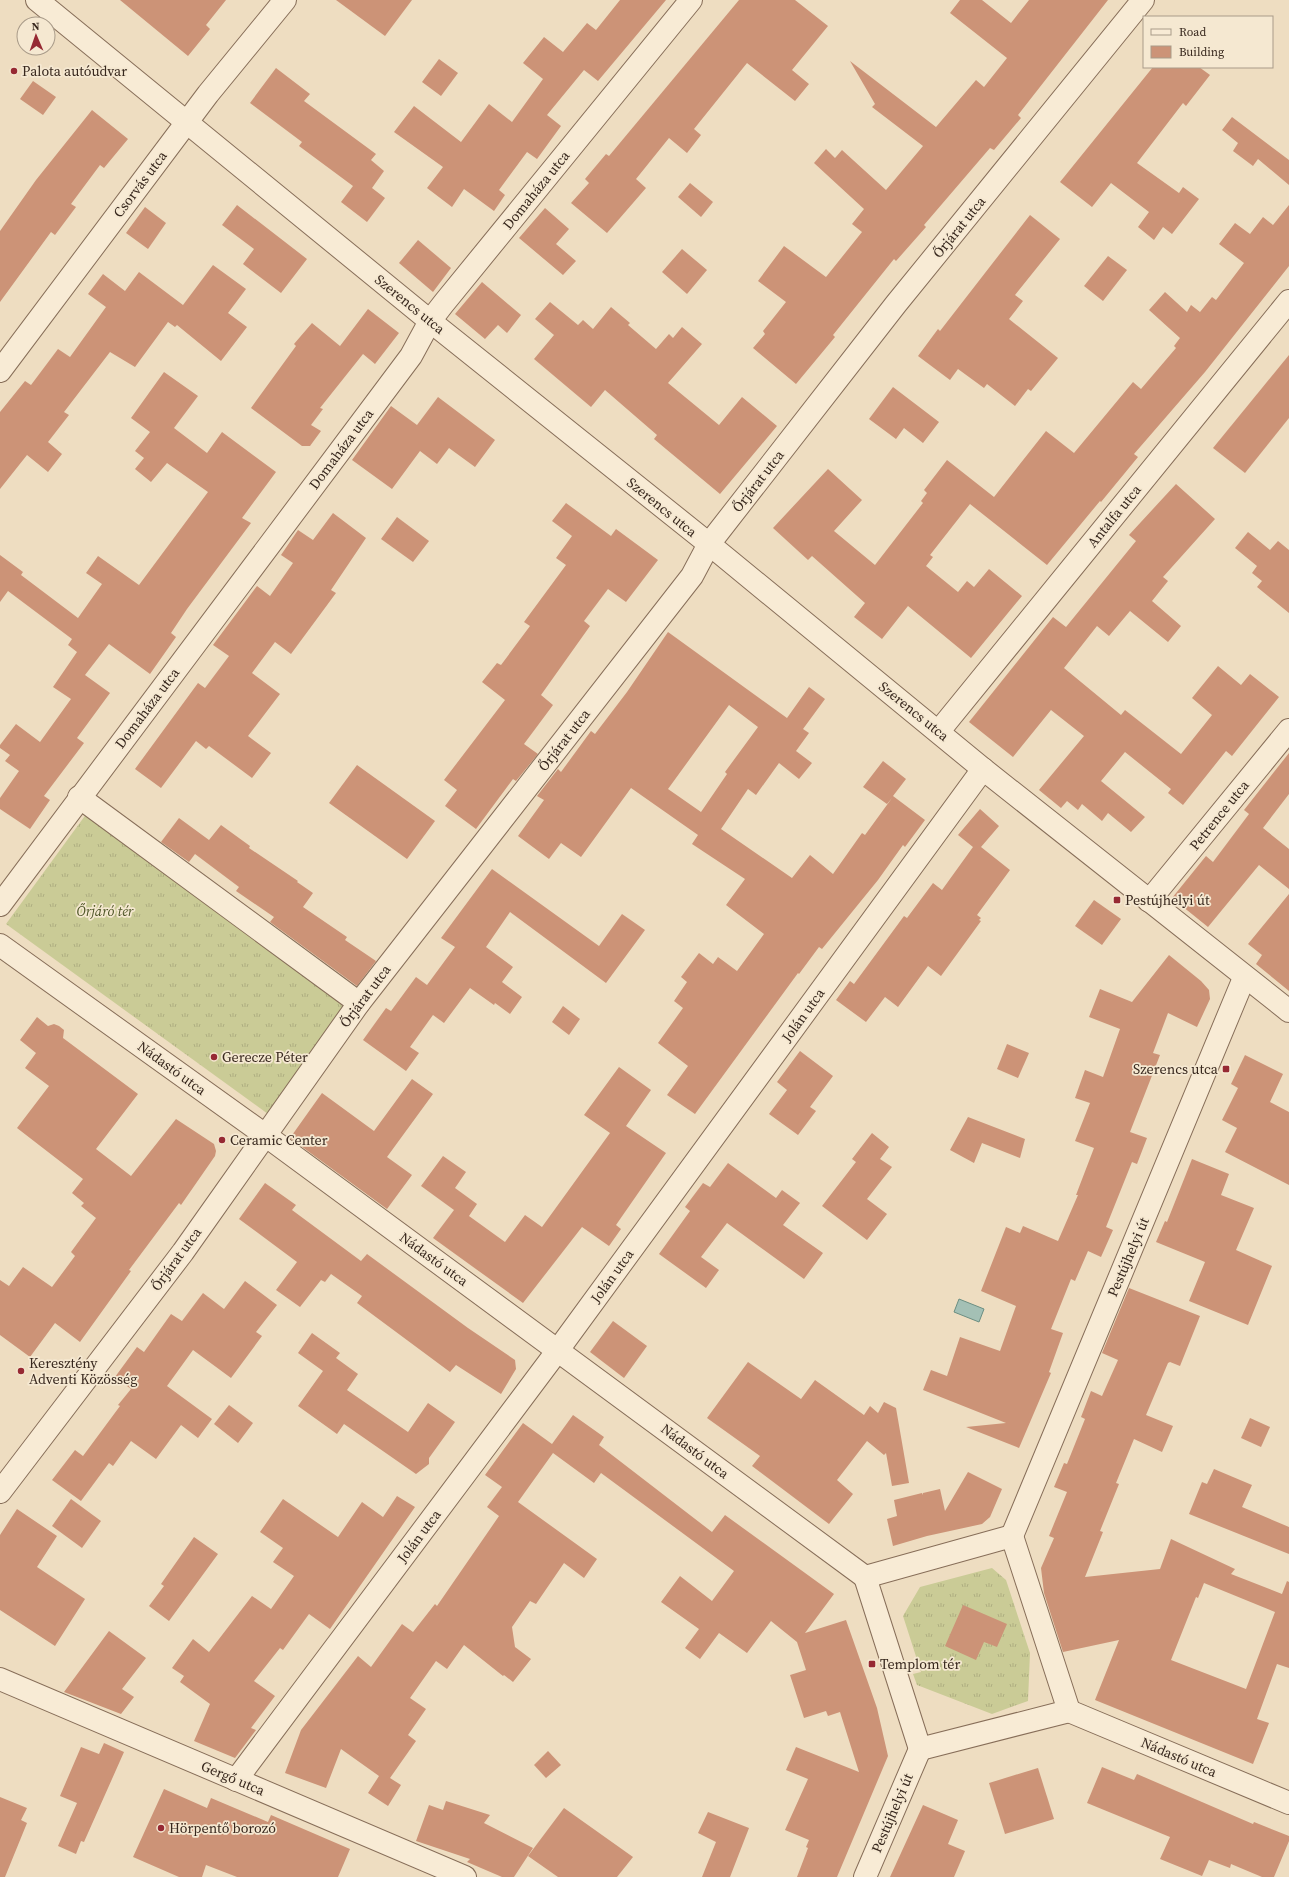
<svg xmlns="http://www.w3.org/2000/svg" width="1289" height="1877" viewBox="0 0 1289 1877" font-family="'Source Serif 4',serif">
<defs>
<pattern id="grass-tufts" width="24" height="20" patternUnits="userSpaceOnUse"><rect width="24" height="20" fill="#cacb96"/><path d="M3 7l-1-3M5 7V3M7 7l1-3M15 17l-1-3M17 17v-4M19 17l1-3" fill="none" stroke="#aeae81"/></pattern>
</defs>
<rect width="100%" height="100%" fill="#eeddc1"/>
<g fill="url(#grass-tufts)">
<polygon points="87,813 348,1005 268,1114 6,924"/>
<polygon points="992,1568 1006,1580 1030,1653 1028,1701 992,1714 917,1685 913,1674 921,1672 903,1616 920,1587"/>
</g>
<polygon fill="#a4c0b5" stroke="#6b8e82" points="959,1299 984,1309 979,1322 954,1312"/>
<g fill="#cc9377" fill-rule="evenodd">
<polygon points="120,0 226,0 206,25 210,29 188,56"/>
<polygon points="336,0 412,0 385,36"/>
<polygon points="620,0 666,0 598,81 584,70 547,115 561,126 537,159 527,152 499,190 505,195 494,211 464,189 452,207 427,188 443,167 394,132 414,106 461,142 489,104 512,122 543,79 523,63 544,37 563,52 587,23 596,30"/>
<polygon points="739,0 795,0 828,26 792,70 809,84 795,101 747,63 694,129 701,135 687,153 669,138 636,179 646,188 607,233 571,203 589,183 585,179 606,154 609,156"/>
<polygon points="960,0 982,0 1011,23 1029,0 1108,0 1018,115 1021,118 994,150 990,148 924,225 926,227 896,261 894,259 833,335 835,337 796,384 753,348 765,334 763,331 786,302 758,281 784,246 826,277 862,232 852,224 864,209 814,163 826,149 835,158 842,150 886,190 923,146 872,107 875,104 850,61 936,127 976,80 984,87 1007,58 950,13"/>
<polygon points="439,59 458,73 441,96 422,82"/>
<polygon points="1153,67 1199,67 1210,75 1186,106 1183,103 1137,163 1179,193 1183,187 1199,199 1172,234 1163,227 1154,240 1138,227 1149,212 1111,183 1092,207 1060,182"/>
<polygon points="276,68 310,94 304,101 376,154 371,160 384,171 372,188 385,198 367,222 341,202 353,186 299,146 302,142 250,103"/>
<polygon points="33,81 56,97 43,115 20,99"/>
<polygon points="92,110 128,139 104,168 100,165 71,204 76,207 55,235 51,232 0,302 0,231 36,180"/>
<polygon points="1232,117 1289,160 1289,185 1258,159 1253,166 1233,151 1238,143 1222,130"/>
<polygon points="690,183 713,202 701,217 678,197"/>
<polygon points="237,205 307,259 281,293 243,264 254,249 222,225"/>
<polygon points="1289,205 1289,266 1205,372 1134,454 1138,457 1101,502 1100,501 1047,565 970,504 930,555 933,557 926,566 958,592 967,581 974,587 989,569 1022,596 971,658 908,606 882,639 854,617 865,603 812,556 808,560 773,528 828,469 862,500 834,531 875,565 923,503 921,501 927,493 924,490 947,460 994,497 1046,431 1074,453 1133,382 1141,389 1176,348 1174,346 1180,338 1149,310 1165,292 1187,312 1191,305 1200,312 1212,297 1216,300 1244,263 1219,244 1235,223 1250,234 1263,217 1273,225"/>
<polygon points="145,207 166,223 148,249 126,233"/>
<polygon points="545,208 569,229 556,244 576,261 563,275 519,238"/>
<polygon points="1030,215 1060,239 1015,295 1023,301 1009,319 1058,358 1031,391 1028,389 1015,406 987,384 984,388 958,369 950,380 918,356 938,329 940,331"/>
<polygon points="418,240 451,268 433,292 399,263"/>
<polygon points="682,249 707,270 687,294 662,272"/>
<polygon points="1108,256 1127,270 1103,301 1084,286"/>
<polygon points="213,265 246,289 228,313 247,327 221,361 177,325 175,327 168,322 135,367 110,352 64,412 69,415 48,442 62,454 48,472 27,455 0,489 0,412 25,381 31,385 58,349 70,357 106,307 88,294 103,274 125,291 139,272 183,305"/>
<polygon points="482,282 521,315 507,333 498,325 485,339 455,314"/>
<polygon points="550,302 578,325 583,320 593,329 611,307 630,323 628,325 656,349 669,334 673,338 682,327 702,344 668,383 719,425 742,397 777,426 720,494 654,439 657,435 605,390 591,407 534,359 554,335 535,319"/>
<polygon points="368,309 399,333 375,364 363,354 320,408 323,409 311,425 321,431 310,446 302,446 251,408 296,346 294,344 312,323 340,346"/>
<polygon points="1289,355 1289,418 1245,473 1213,448"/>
<polygon points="164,372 198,396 174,428 207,453 222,432 276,472 242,518 251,523 187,609 171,633 176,637 150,674 109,644 85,675 110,693 77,738 84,743 44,796 50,800 30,829 0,809 0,798 19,771 5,761 10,755 0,748 0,745 16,724 40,742 71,699 53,687 77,652 68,645 72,639 8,591 0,602 0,555 23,572 21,575 78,618 102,584 86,573 98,556 139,585 208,492 167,463 151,482 135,469 144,458 135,451 150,432 131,418"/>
<polygon points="893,387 939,422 923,443 904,428 896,439 869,419"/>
<polygon points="438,397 495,440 475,467 449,448 437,464 420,451 392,489 352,460 391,406 417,425"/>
<polygon points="1176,484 1215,519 1163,577 1168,581 1152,601 1181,626 1168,642 1130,611 1109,636 1097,626 1064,668 1121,715 1125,710 1181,754 1212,715 1192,698 1218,666 1241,685 1250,674 1279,697 1232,756 1226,751 1183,805 1168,793 1171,789 1125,752 1101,781 1145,817 1131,832 1108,813 1102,821 1082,804 1078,810 1067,801 1061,808 1039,790 1084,736 1051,710 1013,757 969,722 1053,617 1066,627 1136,541 1129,535"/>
<polygon points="566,503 611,536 616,529 658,560 626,602 608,589 584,621 590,626 541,695 553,705 524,744 538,754 516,781 513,779 476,829 445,806 457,790 444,780 505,700 482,682 497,663 501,665 530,626 524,622 566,565 556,558 572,536 552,521"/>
<polygon points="333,513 366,538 331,590 336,593 291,654 275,642 252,673 280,694 248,736 271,753 252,778 209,746 206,749 196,741 161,788 135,769 198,683 205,688 229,656 213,645 257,586 270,596 293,563 281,555 298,530 313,540"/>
<polygon points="397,517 429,541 413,562 381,539"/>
<polygon points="1248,532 1270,550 1278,541 1289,550 1289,613 1257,587 1262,581 1252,573 1257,566 1235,548"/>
<path d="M668 632 787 718 809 687 825 699 803 729 809 733 796 751 812 763 799 779 779 763 756 795 748 789 721 829 792 878 810 855 833 874 862 833 865 835 892 798 887 804 863 787 883 761 906 779 893 796 925 820 905 847 903 845 878 880 822 949 819 947 799 974 798 973 695 1114 667 1095 688 1066 658 1043 683 1008 674 1001 687 982 681 977 699 953 713 964 718 957 737 971 764 934 726 905 745 879 692 844 698 835 631 788 581 857 561 843 549 859 518 836 544 800 537 796 558 769 561 772 591 731 595 734 627 692ZM729 705 758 727 725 772 727 774 701 812 668 789Z"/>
<polygon points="1289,753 1289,794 1263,828 1289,849 1289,889 1259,865 1208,927 1172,898 1206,856 1213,862 1249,814 1244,810"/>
<polygon points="357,765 435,821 407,859 329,803"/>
<polygon points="980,809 999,826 981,847 1010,870 977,915 981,918 979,920 981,921 941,976 928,966 898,1007 885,997 866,1022 836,1000 850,981 854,984 904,916 907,918 933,883 942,890 973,847 958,835"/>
<polygon points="179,818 209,840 221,825 250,846 249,848 298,881 297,882 313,893 303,907 347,937 345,940 376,961 357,986 270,922 274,917 236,891 239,887 195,854 189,862 161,842"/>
<polygon points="492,869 599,946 622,914 645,930 606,983 510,912 486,947 513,967 502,982 522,997 510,1014 495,1003 494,1005 470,988 444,1023 433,1015 410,1047 419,1053 406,1071 363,1040 386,1008 391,1011 416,977 427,985 455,947 441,938"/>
<polygon points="1289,894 1289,991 1256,964 1262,955 1248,944"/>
<polygon points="1094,900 1121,919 1102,945 1075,926"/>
<polygon points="1169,955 1201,981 1209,990 1210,999 1197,1027 1168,1013 1153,1053 1160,1055 1130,1132 1147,1138 1137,1164 1132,1162 1106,1227 1113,1230 1101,1257 1088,1251 1075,1281 1071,1279 1051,1329 1063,1333 1049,1372 1051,1373 1019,1448 966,1427 1006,1423 923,1390 931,1370 947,1376 960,1337 1000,1351 1016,1306 981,1291 1006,1227 1020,1233 1023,1226 1058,1241 1078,1195 1076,1195 1094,1148 1075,1141 1090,1103 1075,1098 1085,1070 1103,1077 1120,1029 1089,1017 1100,989 1132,1002"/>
<polygon points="563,1006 580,1019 569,1035 552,1022"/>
<polygon points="37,1017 48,1026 54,1024 59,1026 64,1030 63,1038 138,1094 96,1149 131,1176 176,1119 214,1144 216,1151 215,1156 181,1205 179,1203 129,1270 131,1271 80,1342 55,1323 30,1357 0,1335 0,1280 9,1286 23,1267 52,1287 75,1256 71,1252 96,1218 81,1206 84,1203 72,1193 83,1179 17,1128 49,1086 25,1068 36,1053 20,1040"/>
<polygon points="1007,1044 1029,1053 1018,1078 997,1069"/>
<polygon points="800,1051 833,1076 810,1107 816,1111 798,1135 769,1114 787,1090 777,1082"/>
<polygon points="1245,1055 1283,1074 1270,1102 1289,1112 1289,1185 1225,1152 1237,1128 1222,1120 1238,1088 1231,1084"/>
<polygon points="619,1067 651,1090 626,1126 666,1153 616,1225 621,1229 609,1246 582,1227 523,1303 433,1238 454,1210 421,1186 443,1156 466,1172 455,1188 477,1204 469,1216 505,1242 525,1215 542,1227 610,1133 584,1115"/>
<polygon points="412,1079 433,1094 387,1157 412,1175 387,1209 290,1138 322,1093 374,1131"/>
<polygon points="968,1117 1025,1139 1020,1158 982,1143 974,1163 950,1150"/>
<polygon points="872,1133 889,1147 880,1159 892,1167 867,1199 887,1214 867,1240 822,1206 856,1162 852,1159"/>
<polygon points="1192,1159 1229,1174 1221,1195 1254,1208 1236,1250 1272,1266 1248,1325 1189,1301 1205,1262 1156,1242 1165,1221 1167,1222"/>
<polygon points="728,1163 776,1198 782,1190 800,1203 783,1225 823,1253 804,1279 727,1223 701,1257 719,1270 706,1288 659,1254 690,1211 685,1207 703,1183 710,1187"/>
<polygon points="265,1183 296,1205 292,1210 361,1261 367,1254 468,1328 515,1360 516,1369 501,1394 456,1365 450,1372 357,1303 362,1296 331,1274 325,1282 321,1280 300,1307 276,1290 297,1262 239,1219"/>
<polygon points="245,1281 277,1305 256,1332 262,1336 231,1378 193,1350 167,1386 212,1419 198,1438 181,1425 156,1459 131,1441 113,1466 109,1463 81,1501 52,1480 75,1450 83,1456 120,1406 118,1405 131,1389 115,1377 137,1347 144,1352 171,1314 182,1321 203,1293 224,1309"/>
<path d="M1129 1288 1200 1316 1180 1366 1170 1362 1168 1363 1146 1415 1173 1426 1162 1452 1134 1439 1116 1483 1119 1484 1100 1531 1103 1532 1085 1577 1160 1569 1171 1539 1235 1569 1231 1574 1282 1594 1287 1581 1289 1582V1668L1277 1664 1257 1719 1269 1723 1253 1764 1095 1700 1119 1640 1063 1652 1044 1593 1041 1568 1054 1538 1049 1536 1067 1492 1054 1487 1064 1463 1067 1464 1085 1419 1081 1417 1091 1391 1102 1396 1118 1360 1102 1353ZM1204 1583 1275 1612 1246 1689 1171 1660 1196 1597 1198 1598Z"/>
<polygon points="613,1321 647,1346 624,1378 590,1352"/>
<polygon points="312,1333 340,1353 336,1358 358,1374 347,1390 408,1432 428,1403 455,1422 429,1458 429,1464 416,1474 344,1424 337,1434 298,1406 323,1371 298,1353"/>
<polygon points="748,1362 801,1399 815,1380 864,1415 870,1406 878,1413 884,1402 896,1408 909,1483 892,1486 886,1453 884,1455 867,1441 837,1480 853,1494 829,1524 752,1466 760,1456 707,1418"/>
<polygon points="229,1405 253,1423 238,1443 214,1424"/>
<polygon points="573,1415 604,1437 599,1445 712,1532 725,1515 834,1594 805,1633 846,1620 877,1708 888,1756 837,1877 797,1877 808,1848 806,1847 809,1840 785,1830 808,1779 786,1770 796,1747 859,1772 840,1712 828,1716 826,1711 804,1718 790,1675 806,1670 797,1642 771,1621 747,1653 719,1633 700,1659 685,1648 699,1629 661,1602 680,1576 712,1601 734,1571 601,1473 594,1483 553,1453 518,1502 597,1559 584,1578 564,1563 536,1604 530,1601 512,1627 515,1647 531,1659 513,1682 504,1675 503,1676 464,1645 447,1669 436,1661 410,1698 426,1709 408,1735 416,1741 390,1778 401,1785 388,1806 368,1793 379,1776 341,1749 326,1788 285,1773 301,1730 358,1656 371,1667 402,1624 413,1632 435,1604 437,1606 499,1516 487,1507 502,1487 485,1475 523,1423 552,1444"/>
<polygon points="1250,1418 1270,1427 1261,1447 1241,1438"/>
<polygon points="1214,1469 1252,1485 1242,1507 1289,1527 1289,1554 1189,1514 1202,1482 1207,1484"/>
<polygon points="968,1472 1002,1489 990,1517 982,1524 927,1536 893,1546 887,1519 897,1516 894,1500 922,1493 922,1495 923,1493 940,1489 945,1511"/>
<polygon points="397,1496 415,1507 330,1629 309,1614 283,1650 280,1648 254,1681 275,1696 251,1728 256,1730 235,1758 194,1741 210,1704 180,1682 184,1676 172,1668 193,1639 209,1652 252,1596 271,1609 294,1576 273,1562 283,1548 260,1532 283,1499 338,1537 362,1502 383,1517"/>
<polygon points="71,1499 101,1521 82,1548 52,1526"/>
<polygon points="17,1509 57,1536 37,1567 85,1599 55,1646 0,1610 0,1535"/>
<polygon points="194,1537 218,1554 169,1621 149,1606 164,1586 161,1584"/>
<polygon points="963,1605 1007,1624 997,1647 984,1642 976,1660 945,1646"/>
<polygon points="109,1631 146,1658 122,1689 134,1697 121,1714 64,1692"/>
<polygon points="104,1743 124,1752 84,1842 81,1841 76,1854 58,1846 77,1803 60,1796 81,1747 99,1754"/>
<polygon points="548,1751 561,1765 546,1778 534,1765"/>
<polygon points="1102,1767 1134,1780 1137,1774 1253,1824 1254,1822 1289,1836 1289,1841 1274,1877 1262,1877 1231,1864 1230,1868 1209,1860 1202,1876 1160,1859 1170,1837 1087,1803"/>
<polygon points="1038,1768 1054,1819 1005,1834 989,1783"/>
<polygon points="164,1789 207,1808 211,1798 268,1822 271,1815 350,1849 338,1877 237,1877 206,1865 202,1877 179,1877 133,1857"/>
<polygon points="0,1797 27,1808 21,1820 27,1823 5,1877 0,1877"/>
<polygon points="446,1801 490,1815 484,1823 533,1848 514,1877 502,1877 467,1862 470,1859 416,1841 429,1805 443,1810"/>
<polygon points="923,1805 958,1820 948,1844 965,1851 954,1877 890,1877"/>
<polygon points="564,1808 633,1857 617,1877 558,1877 528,1856"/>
<polygon points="708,1812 749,1828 730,1877 702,1877 716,1842 698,1833"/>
</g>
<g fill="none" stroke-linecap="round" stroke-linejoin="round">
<g stroke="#876e59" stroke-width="24">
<g id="minor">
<polyline points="37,0 430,321 709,544 983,769 1289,1011"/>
<polyline points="0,371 208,94 285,0"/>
<polyline points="939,731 1289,301"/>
<polyline points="79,797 359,1003"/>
<polyline points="1149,901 1289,730"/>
<polyline points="0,905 411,356 430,321 444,303 691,0"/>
<polyline points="0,945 265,1135 865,1577"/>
<polyline points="0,1492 183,1252 359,1003 692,576 709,544 896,304 1143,0"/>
<polyline points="1012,1536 1244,978"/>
<polyline points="1012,1536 1069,1711"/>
<polyline points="0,1679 465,1877"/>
<polyline points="1069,1711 1289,1803"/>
<polyline points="920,1749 865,1577 1012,1536"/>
<polyline points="920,1749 1069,1711"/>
<polyline points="236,1780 558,1350 983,769"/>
<polyline points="865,1877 920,1749"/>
</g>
</g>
<use href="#minor" stroke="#f8ebd5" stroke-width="22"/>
</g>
<g fill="#962933" stroke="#f5e8d1" stroke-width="1.5">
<circle cx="14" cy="71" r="4"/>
<rect x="1113" y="896" width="8" height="8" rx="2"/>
<circle cx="214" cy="1057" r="4"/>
<rect x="1222" y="1065" width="8" height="8" rx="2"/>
<circle cx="222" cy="1140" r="4"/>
<circle cx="21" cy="1371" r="4"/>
<rect x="868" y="1660" width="8" height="8" rx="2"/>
<circle cx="161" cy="1828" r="4"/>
</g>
<g text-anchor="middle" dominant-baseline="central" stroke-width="3.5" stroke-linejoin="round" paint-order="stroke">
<g font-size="14" fill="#37271d" stroke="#f5e8d1" text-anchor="start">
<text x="22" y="71">Palota autóudvar</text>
<text x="1125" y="900">Pestújhelyi út</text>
<text x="222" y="1057">Gerecze Péter</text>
<text x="1218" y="1069" text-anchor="end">Szerencs utca</text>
<text x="230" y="1140">Ceramic Center</text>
<text x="29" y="1363">Keresztény<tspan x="29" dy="16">Adventi Közösség</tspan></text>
<text x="880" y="1664">Templom tér</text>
<text x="169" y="1828">Hörpentő borozó</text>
</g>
<g font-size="14" fill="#37271d" stroke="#f5e8d1">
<text transform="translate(140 184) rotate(-53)">Csorvás utca</text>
<text transform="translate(536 190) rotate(-51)">Domaháza utca</text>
<text transform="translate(959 227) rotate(-51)">Őrjárat utca</text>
<text transform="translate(410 304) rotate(39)">Szerencs utca</text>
<text transform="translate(341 449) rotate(-53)">Domaháza utca</text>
<text transform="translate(758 481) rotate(-52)">Őrjárat utca</text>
<text transform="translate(662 507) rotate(39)">Szerencs utca</text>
<text transform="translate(1114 516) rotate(-51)">Antalfa utca</text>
<text transform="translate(147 708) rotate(-53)">Domaháza utca</text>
<text transform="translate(914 711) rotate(39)">Szerencs utca</text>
<text transform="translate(564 740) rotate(-52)">Őrjárat utca</text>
<text transform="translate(1219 815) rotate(-51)">Petrence utca</text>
<text transform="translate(365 996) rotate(-53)">Őrjárat utca</text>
<text transform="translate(803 1015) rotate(-54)">Jolán utca</text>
<text transform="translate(172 1068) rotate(36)">Nádastó utca</text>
<text transform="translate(1128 1257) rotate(-67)">Pestújhelyi út</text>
<text transform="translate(176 1259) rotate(-54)">Őrjárat utca</text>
<text transform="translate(434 1259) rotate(36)">Nádastó utca</text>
<text transform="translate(612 1276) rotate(-54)">Jolán utca</text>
<text transform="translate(695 1451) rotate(37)">Nádastó utca</text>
<text transform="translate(419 1536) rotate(-53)">Jolán utca</text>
<text transform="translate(1179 1757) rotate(23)">Nádastó utca</text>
<text transform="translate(233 1778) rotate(23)">Gergő utca</text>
<text transform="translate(892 1813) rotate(-67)">Pestújhelyi út</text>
</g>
<g font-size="14" font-style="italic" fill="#4b5324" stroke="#f5e8d1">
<text x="105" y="911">Őrjáró tér</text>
</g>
</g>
<rect x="1143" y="16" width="130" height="52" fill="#f5e8d1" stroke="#a99b89"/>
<rect x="1151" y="29" width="20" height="6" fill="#f8ebd5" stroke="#a99b89"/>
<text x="1179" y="36" font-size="12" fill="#37271d">Road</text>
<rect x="1151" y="46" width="20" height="12" fill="#cc9377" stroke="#a99b89"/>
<text x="1179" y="56" font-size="12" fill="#37271d">Building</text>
<g transform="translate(36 36) rotate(358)"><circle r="19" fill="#f5e8d1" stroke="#a99b89"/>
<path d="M0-3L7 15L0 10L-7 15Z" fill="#962933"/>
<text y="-6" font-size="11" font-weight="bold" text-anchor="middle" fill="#37271d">N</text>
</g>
</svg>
